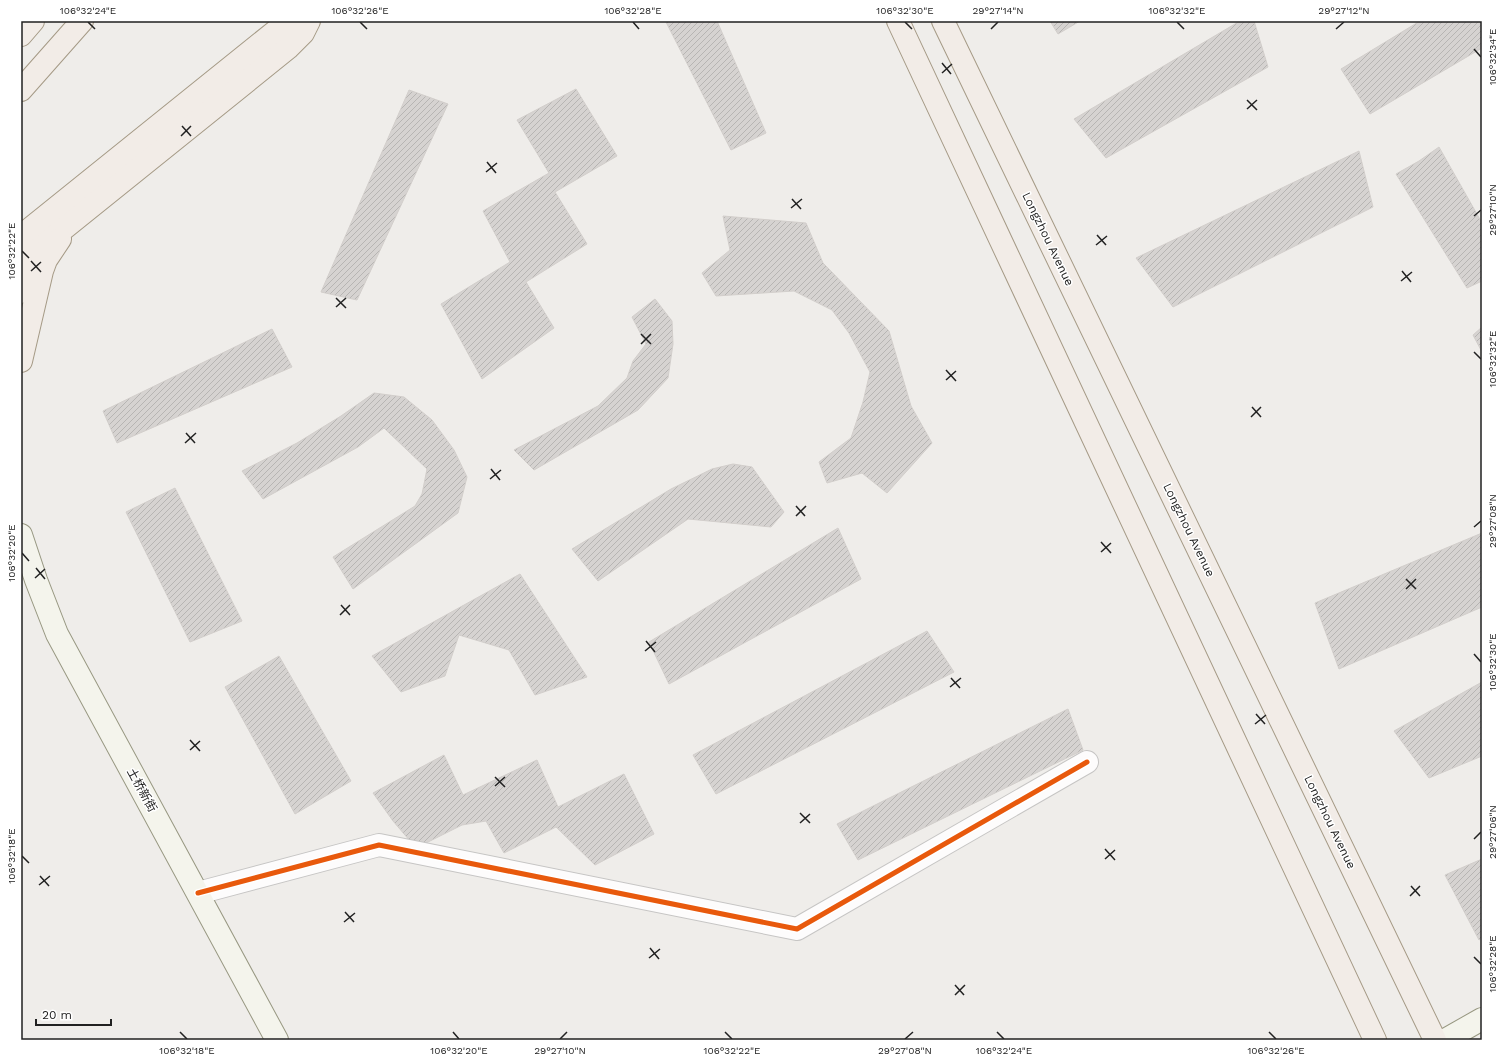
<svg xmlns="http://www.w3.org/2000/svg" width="1503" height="1061" viewBox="0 0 1503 1061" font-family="'Work Sans','Noto Sans SC',sans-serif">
<defs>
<pattern id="building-hatch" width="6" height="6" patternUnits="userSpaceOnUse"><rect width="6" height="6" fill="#d6d3d1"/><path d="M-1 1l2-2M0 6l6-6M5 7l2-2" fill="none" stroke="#b7b5b3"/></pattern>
</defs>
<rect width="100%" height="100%" fill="#efedea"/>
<g fill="url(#building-hatch)" stroke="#d2cecb">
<polygon points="669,21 717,21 766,133 731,150 666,22"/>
<polygon points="1050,21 1080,21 1058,34"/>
<polygon points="1240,21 1254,21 1268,67 1106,158 1074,119"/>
<polygon points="1420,21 1482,21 1482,48 1370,114 1341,69"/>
<polygon points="576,89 617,156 555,192 587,244 526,282 554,328 482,379 441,304 510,262 483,211 549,173 517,120"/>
<polygon points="409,90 448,104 357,300 321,292"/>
<polygon points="1439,147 1482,223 1482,281 1467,288 1396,174 1419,161"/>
<polygon points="1359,151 1373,207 1173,307 1136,258"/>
<polygon points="723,216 806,223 823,263 889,331 911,406 932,443 887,493 862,473 827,483 819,462 851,438 863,402 870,372 849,333 832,310 794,291 716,296 702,273 730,250"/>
<polygon points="655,299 672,321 673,344 668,378 638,410 534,470 514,450 598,406 627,378 633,361 646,344 632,317"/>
<polygon points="1482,327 1482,352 1473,335"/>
<polygon points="272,329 292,367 117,443 103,411"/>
<polygon points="374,393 404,397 432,420 454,450 467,477 458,513 353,589 333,557 415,506 422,494 427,469 384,428 358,447 263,499 242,471 297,443 341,416"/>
<polygon points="733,464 752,467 784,512 771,527 688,519 598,581 572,549 671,489 712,469"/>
<polygon points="175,488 242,621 190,642 126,512"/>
<polygon points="838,528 861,579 669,684 649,642"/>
<polygon points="1482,533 1482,607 1339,669 1315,603"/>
<polygon points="520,574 587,677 535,695 509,650 459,635 445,676 401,692 372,656"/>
<polygon points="927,631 954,672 716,794 693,755"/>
<polygon points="279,656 351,781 295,814 225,687"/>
<polygon points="1482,682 1482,756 1429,778 1394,731"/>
<polygon points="1068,709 1083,750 858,860 837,824"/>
<polygon points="444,755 463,795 537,760 558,807 624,774 654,834 595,865 556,827 504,853 486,821 462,825 416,848 393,821 373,793"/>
<polygon points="1482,859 1482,938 1479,940 1445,875"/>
</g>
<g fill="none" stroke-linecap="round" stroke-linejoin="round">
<g stroke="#c6c5c4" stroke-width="24">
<polyline id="street" points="198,893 379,845 797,929 1087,762"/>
</g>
<g stroke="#989882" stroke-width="24">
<g id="secondary">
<polyline points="21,535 36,580 57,634 277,1040"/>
<polyline points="1445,1040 1482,1019"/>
</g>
</g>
<g stroke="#a59a86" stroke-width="24">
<g id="primary">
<polyline points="898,21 1375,1040"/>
<polyline points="943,21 1435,1040"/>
<polyline points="21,35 33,21"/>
<polyline points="21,90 82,21"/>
<polyline points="21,236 277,30 286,21"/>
<polyline points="21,263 288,48 303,33 309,21"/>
<polyline points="21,292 31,250"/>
<polyline points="21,361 42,271 46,260 60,239"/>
</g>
</g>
<use href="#street" stroke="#fdfcfc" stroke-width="22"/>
<use href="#secondary" stroke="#f4f4ec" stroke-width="22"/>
<use href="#primary" stroke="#f2ece7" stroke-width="22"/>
<g stroke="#fff" stroke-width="8">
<polyline id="cycleway" points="198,893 379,845 797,929 1087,762"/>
</g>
<use href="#cycleway" stroke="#e8590c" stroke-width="5"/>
</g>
<path fill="none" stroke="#212121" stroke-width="1.5" d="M88 22 95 29M360 22 367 29M633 22 639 29M905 22 912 29M1177 22 1184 29M991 29 998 22M1336 29 1344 22M1474 49 1481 57M942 63 951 74M942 73 952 64M1247 100 1257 110M1247 109 1257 100M182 126 191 136M181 136 191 126M487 162 496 173M486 172 497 163M792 199 801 209M791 208 802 199M1474 216 1481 210M1097 235 1106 245M1096 245 1107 236M22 251 29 258M31 261 41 272M31 271 41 262M1402 271 1411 282M1401 281 1412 272M336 298 346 308M336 307 346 298M641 334 651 344M641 344 651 334M1474 352 1481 359M946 370 956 381M946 380 956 371M1252 407 1261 417M1251 417 1261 407M186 433 195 443M185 443 196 433M491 469 500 480M490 479 501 470M796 506 805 516M796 516 806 506M1474 527 1481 521M1101 542 1111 553M1101 552 1111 543M22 553 29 561M36 568 45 579M35 578 45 569M1406 579 1416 589M1406 589 1416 579M341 605 350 615M340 615 350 605M646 641 655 652M645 651 656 642M1474 654 1481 662M951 678 960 688M950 687 961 678M1256 714 1265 724M1255 724 1266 715M190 740 200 751M190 750 200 741M495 777 505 787M495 786 505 777M800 813 810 823M800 823 810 814M1474 839 1481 832M1105 849 1115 860M22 856 29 863M1105 859 1115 850M40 876 49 886M39 885 50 876M1411 886 1420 896M1410 896 1420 886M345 912 354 922M344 922 355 913M650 948 659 959M1474 957 1481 964M649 958 660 949M955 985 964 995M955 995 965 985M180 1032 187 1039M453 1032 459 1039M725 1032 732 1039M997 1032 1004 1039M1269 1032 1276 1039M560 1039 567 1032M905 1039 913 1032"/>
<g text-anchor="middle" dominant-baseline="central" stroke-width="3" stroke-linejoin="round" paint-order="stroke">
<g font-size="12" fill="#212121" stroke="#fff">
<text transform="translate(1048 239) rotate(64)">Longzhou Avenue</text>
<text transform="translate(1189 530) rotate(64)">Longzhou Avenue</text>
<text transform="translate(142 790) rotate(61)">土桥新街</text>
<text transform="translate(1330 822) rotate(64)">Longzhou Avenue</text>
</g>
</g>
<rect width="1503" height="1061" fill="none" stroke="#ffffff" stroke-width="44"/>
<path d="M36 1019v6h75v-6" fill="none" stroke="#212121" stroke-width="2"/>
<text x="42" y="1019" font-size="12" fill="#212121" stroke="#ffffff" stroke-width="3" paint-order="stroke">20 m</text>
<rect x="22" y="22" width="1459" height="1017" fill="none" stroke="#212121" stroke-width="1.5"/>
<g font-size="10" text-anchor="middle" fill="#212121">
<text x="88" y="14">106°32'24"E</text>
<text x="360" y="14">106°32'26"E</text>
<text x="633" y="14">106°32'28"E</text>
<text x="905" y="14">106°32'30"E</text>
<text x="998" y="14">29°27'14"N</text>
<text x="1177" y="14">106°32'32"E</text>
<text x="1344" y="14">29°27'12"N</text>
<text transform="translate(1492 57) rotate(-90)" y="4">106°32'34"E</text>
<text transform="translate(1492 210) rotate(-90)" y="4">29°27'10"N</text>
<text transform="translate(11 251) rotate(-90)" y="4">106°32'22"E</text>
<text transform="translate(1492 359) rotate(-90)" y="4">106°32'32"E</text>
<text transform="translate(1492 521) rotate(-90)" y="4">29°27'08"N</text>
<text transform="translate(11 553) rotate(-90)" y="4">106°32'20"E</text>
<text transform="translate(1492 662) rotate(-90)" y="4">106°32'30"E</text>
<text transform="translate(1492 832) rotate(-90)" y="4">29°27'06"N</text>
<text transform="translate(11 856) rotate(-90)" y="4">106°32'18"E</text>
<text transform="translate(1492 964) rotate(-90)" y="4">106°32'28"E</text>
<text x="187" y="1054">106°32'18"E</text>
<text x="459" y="1054">106°32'20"E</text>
<text x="560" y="1054">29°27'10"N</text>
<text x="732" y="1054">106°32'22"E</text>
<text x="905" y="1054">29°27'08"N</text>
<text x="1004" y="1054">106°32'24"E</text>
<text x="1276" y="1054">106°32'26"E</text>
</g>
</svg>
